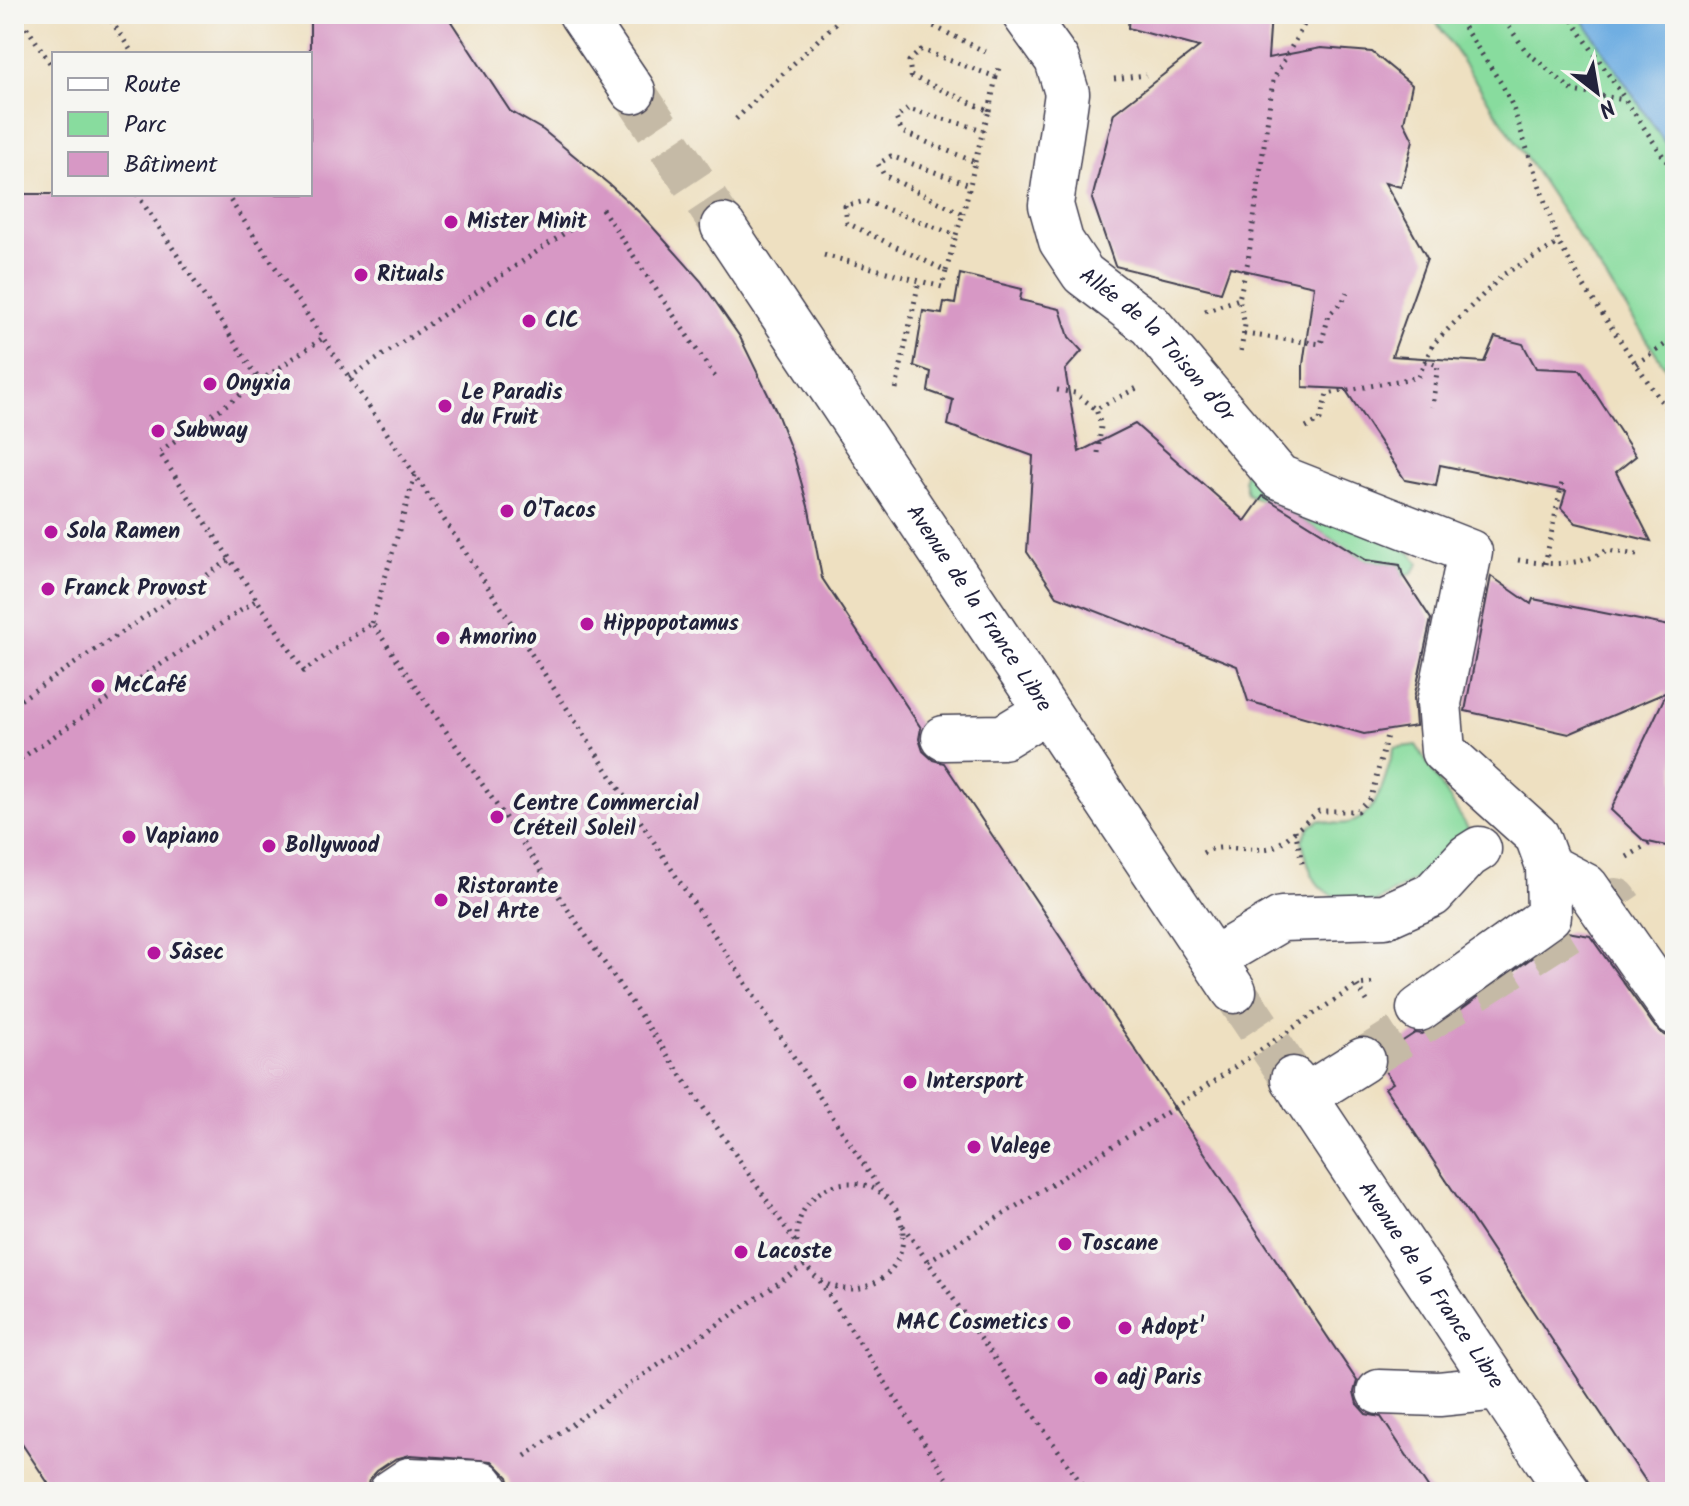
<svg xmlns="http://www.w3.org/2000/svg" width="1689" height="1506" viewBox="0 0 1689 1506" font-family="Kalam,sans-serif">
<rect width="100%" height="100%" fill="#f6f6f2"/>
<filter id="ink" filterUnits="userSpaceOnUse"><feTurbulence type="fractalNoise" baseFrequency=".0125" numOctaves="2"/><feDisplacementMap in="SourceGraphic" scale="16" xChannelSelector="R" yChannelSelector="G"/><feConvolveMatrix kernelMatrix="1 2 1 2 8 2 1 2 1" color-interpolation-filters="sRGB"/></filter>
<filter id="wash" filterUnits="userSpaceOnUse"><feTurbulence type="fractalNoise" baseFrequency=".006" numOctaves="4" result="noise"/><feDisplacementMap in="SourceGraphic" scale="32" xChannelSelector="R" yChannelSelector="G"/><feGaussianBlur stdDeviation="1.8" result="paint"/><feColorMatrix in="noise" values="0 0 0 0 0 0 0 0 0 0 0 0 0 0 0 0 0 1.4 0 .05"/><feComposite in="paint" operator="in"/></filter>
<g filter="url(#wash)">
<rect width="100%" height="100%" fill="#eee0c1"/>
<g fill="#88dc9e" stroke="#557f6c" stroke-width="2">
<polygon points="1431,14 1675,14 1675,382"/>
<polygon points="1246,468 1412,553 1419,564 1412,573 1403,576 1400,565 1366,560 1276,504 1266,506 1263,501 1247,494 1244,479"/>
<path d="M1416 745 1471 833 1433 860 1421 876 1372 904C1322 895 1314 894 1302 840L1309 827 1320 820C1373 838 1383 787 1394 748Z"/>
</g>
<polygon fill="#70aee2" stroke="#49688e" stroke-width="2" points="1579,14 1675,14 1675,158"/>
<g id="blocks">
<g fill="#d798c5">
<polygon points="310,14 446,14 510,111 543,130 610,185 641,214 701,281 740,337 776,411 795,460 809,510 822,578 921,728 919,739 923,751 933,760 944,763 1357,1381 1354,1392 1357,1404 1366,1414 1381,1417 1431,1492 512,1492 508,1477 492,1461 410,1455 395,1459 377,1471 369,1480 366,1492 54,1492 14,1432 14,194 310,194"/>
<polygon points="1129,14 1271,14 1268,58 1321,48 1372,52 1412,85 1404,122 1413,140 1401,187 1385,183 1427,258 1392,356 1484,362 1495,337 1523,344 1536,368 1580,370 1636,456 1616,472 1651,541 1576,523 1561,508 1566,491 1440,465 1436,486 1405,480 1345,389 1303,387 1303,365 1314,286 1230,267 1221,292 1115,266 1092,199 1114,113 1199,47 1128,28"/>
<polygon points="960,274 1022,289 1020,300 1060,309 1069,337 1082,351 1065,370 1079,452 1135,424 1245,521 1263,496 1366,560 1400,565 1403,576 1431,619 1414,698 1416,726 1364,734 1248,701 1237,666 1057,596 1027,552 1033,456 948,425 953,400 928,391 931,372 914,366 923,311 942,314 944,302 955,304"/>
<polygon points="1491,576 1531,604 1533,599 1675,627 1675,848 1644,841 1611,810 1667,692 1569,734 1465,711"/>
<polygon points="1567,932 1590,936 1655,1027 1664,1035 1675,1038 1675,1492 1653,1492 1385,1088 1393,1083 1385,1071 1388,1060 1386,1052 1415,1033 1422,1034 1434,1029"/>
</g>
</g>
</g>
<g filter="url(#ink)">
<use href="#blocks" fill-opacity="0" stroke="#413e4f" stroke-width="2"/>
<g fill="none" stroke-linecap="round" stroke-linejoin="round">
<g stroke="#c5baa6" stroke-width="44" stroke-dasharray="44 22" stroke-linecap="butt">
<polyline points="633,91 723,226"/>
<polyline points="1234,991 1293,1079"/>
<polyline points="1363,1060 1616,900 1628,918"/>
</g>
<g stroke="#413e4f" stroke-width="47">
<g id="minor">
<polyline points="581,14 633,91"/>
<path id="s1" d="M1024 14 1057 60 1067 93 1051 205 1061 241 1083 274 1150 325 1279 477 1470 552 1439 703 1443 751 1537 836 1548 866 1586 886 1675 1013"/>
<path id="s2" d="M723 226 1234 991"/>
<polyline points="944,738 1003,737 1046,711"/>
<polyline points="1213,959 1281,919 1385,916 1432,895 1468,856 1479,849"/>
<polyline points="1419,1009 1549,916 1548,866"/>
<path id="s3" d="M1293 1079 1568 1492"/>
<polyline points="1304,1097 1363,1060"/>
<polyline points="1379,1392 1439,1394 1498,1388"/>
<polyline points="391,1492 409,1480 481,1483 488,1492"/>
</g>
</g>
<g stroke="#413e4f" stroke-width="5" stroke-dasharray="2 6" stroke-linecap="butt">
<polyline points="18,14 54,69"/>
<polyline points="107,14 133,54"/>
<polyline points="914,14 915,17 986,52"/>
<polyline points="1455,14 1503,86 1512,105 1559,243 1585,288 1675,422"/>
<polyline points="1500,14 1526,51 1573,91 1625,100"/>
<polyline points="1568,14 1675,174"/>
<polyline points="1114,79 1146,75"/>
<polyline points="989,111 996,77"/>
<polyline points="736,119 845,14"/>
<polyline points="975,162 983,130"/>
<polyline points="137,194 260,381 159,452 304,671 372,623 798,1246"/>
<polyline points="226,194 415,475 881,1191"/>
<polyline points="602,209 715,377"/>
<polyline points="963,214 970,185"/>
<polyline points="824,255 942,287 946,271 847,223 845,206 865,201 956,235 963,214 884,175 878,164 891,156 970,185 975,162 902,132 896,118 908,109 983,130 989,111 911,76 909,61 921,50 996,77 999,68"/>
<polyline points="946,271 956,235"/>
<polyline points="1205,311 1239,299"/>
<polyline points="1244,334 1321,344 1329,315 1343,301 1347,292"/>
<polyline points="1241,351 1245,325 1239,299 1248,261 1273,80 1310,14"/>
<polyline points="1425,361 1438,365 1432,407"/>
<polyline points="1636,364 1675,338"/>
<polyline points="349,378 581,222"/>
<polyline points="260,381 323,338"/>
<polyline points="896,389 919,281"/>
<polyline points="1057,390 1075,393 1096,409"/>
<polyline points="1306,428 1320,420 1327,394 1418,377 1433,344 1504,274 1559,243"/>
<polyline points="1098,453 1101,426 1096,409 1137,388"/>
<path d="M1518 560C1549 565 1579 567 1607 550L1637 555"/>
<polyline points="1545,564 1563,478"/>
<polyline points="372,623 415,475"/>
<polyline points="14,704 231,559"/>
<polyline points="14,763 258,599"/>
<polyline points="1295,830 1303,867"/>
<path d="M1203 853C1223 841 1250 854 1273 847 1282 845 1309 818 1319 811H1358L1371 798 1387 735"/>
<polyline points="1627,857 1654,841"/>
<polyline points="1367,1001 1357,985 1376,983"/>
<circle cx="850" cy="1236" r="53"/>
<polyline points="903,1226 1087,1492"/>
<polyline points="928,1261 1174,1108"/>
<polyline points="820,1281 956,1492"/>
<polyline points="525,1456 805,1265"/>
</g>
<use href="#minor" stroke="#fff" stroke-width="44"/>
<polyline stroke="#413e4f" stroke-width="5" stroke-dasharray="2 6" stroke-linecap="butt" points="1174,1108 1357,985"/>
</g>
</g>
<g fill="#b5179e" stroke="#f6f6f2" stroke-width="3">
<circle cx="451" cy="222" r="8"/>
<circle cx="361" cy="275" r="8"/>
<circle cx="529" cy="321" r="8"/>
<circle cx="210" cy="384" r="8"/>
<circle cx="445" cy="406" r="8"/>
<circle cx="158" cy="431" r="8"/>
<circle cx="507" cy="511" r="8"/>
<circle cx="51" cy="532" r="8"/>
<circle cx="48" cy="589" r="8"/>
<circle cx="587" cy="624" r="8"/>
<circle cx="443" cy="638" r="8"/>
<circle cx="98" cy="686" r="8"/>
<circle cx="497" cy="817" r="8"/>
<circle cx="129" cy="837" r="8"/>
<circle cx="269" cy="846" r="8"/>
<circle cx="441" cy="900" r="8"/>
<circle cx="154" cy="953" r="8"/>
<circle cx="910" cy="1082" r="8"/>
<circle cx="974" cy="1147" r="8"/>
<circle cx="1065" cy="1244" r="8"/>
<circle cx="741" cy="1252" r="8"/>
<circle cx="1064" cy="1323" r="8"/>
<circle cx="1125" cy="1328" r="8"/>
<circle cx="1101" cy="1378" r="8"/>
</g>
<g text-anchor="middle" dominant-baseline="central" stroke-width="8" stroke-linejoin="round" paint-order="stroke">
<g font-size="22" font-weight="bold" fill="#22223b" stroke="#f6f6f2" text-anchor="start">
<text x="467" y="222">Mister Minit</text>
<text x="377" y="275">Rituals</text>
<text x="545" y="321">CIC</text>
<text x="226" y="384">Onyxia</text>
<text x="461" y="393">Le Paradis<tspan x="461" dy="25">du Fruit</tspan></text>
<text x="174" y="431">Subway</text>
<text x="523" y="511">O'Tacos</text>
<text x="67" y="532">Sola Ramen</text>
<text x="64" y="589">Franck Provost</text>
<text x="603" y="624">Hippopotamus</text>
<text x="459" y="638">Amorino</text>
<text x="114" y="686">McCafé</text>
<text x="513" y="804">Centre Commercial<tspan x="513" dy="25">Créteil Soleil</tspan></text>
<text x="145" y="837">Vapiano</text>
<text x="285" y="846">Bollywood</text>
<text x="457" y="887">Ristorante<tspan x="457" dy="25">Del Arte</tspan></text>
<text x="170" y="953">5àsec</text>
<text x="926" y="1082">Intersport</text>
<text x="990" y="1147">Valege</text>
<text x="1081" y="1244">Toscane</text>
<text x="757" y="1252">Lacoste</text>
<text x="1048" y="1323" text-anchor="end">MAC Cosmetics</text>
<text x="1141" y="1328">Adopt'</text>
<text x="1117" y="1378">adj Paris</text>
</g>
<g font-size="22" fill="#22223b" stroke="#f6f6f2">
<text stroke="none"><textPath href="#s1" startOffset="384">Allée de la Toison d'Or</textPath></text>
<text stroke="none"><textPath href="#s2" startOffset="460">Avenue de la France Libre</textPath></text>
<text stroke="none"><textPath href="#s3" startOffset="248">Avenue de la France Libre</textPath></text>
</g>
</g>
<rect width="1689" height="1506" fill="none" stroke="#f6f6f2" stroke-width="48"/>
<rect x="52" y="52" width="260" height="144" fill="#f6f6f2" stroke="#a1a1a9" stroke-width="2"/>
<rect x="68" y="78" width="40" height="12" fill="#ffffff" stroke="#a1a1a9" stroke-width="2"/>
<text x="124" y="92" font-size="24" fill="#22223b">Route</text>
<rect x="68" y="112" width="40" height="24" fill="#88dc9e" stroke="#a1a1a9" stroke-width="2"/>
<text x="124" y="132" font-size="24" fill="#22223b">Parc</text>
<rect x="68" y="152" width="40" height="24" fill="#d798c5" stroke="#a1a1a9" stroke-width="2"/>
<text x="124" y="172" font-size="24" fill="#22223b">Bâtiment</text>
<g transform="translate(1597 92) rotate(149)" stroke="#f6f6f2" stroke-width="6" paint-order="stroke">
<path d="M0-6L14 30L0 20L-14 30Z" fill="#22223b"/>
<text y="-12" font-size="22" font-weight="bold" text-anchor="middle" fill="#22223b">N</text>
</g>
</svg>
